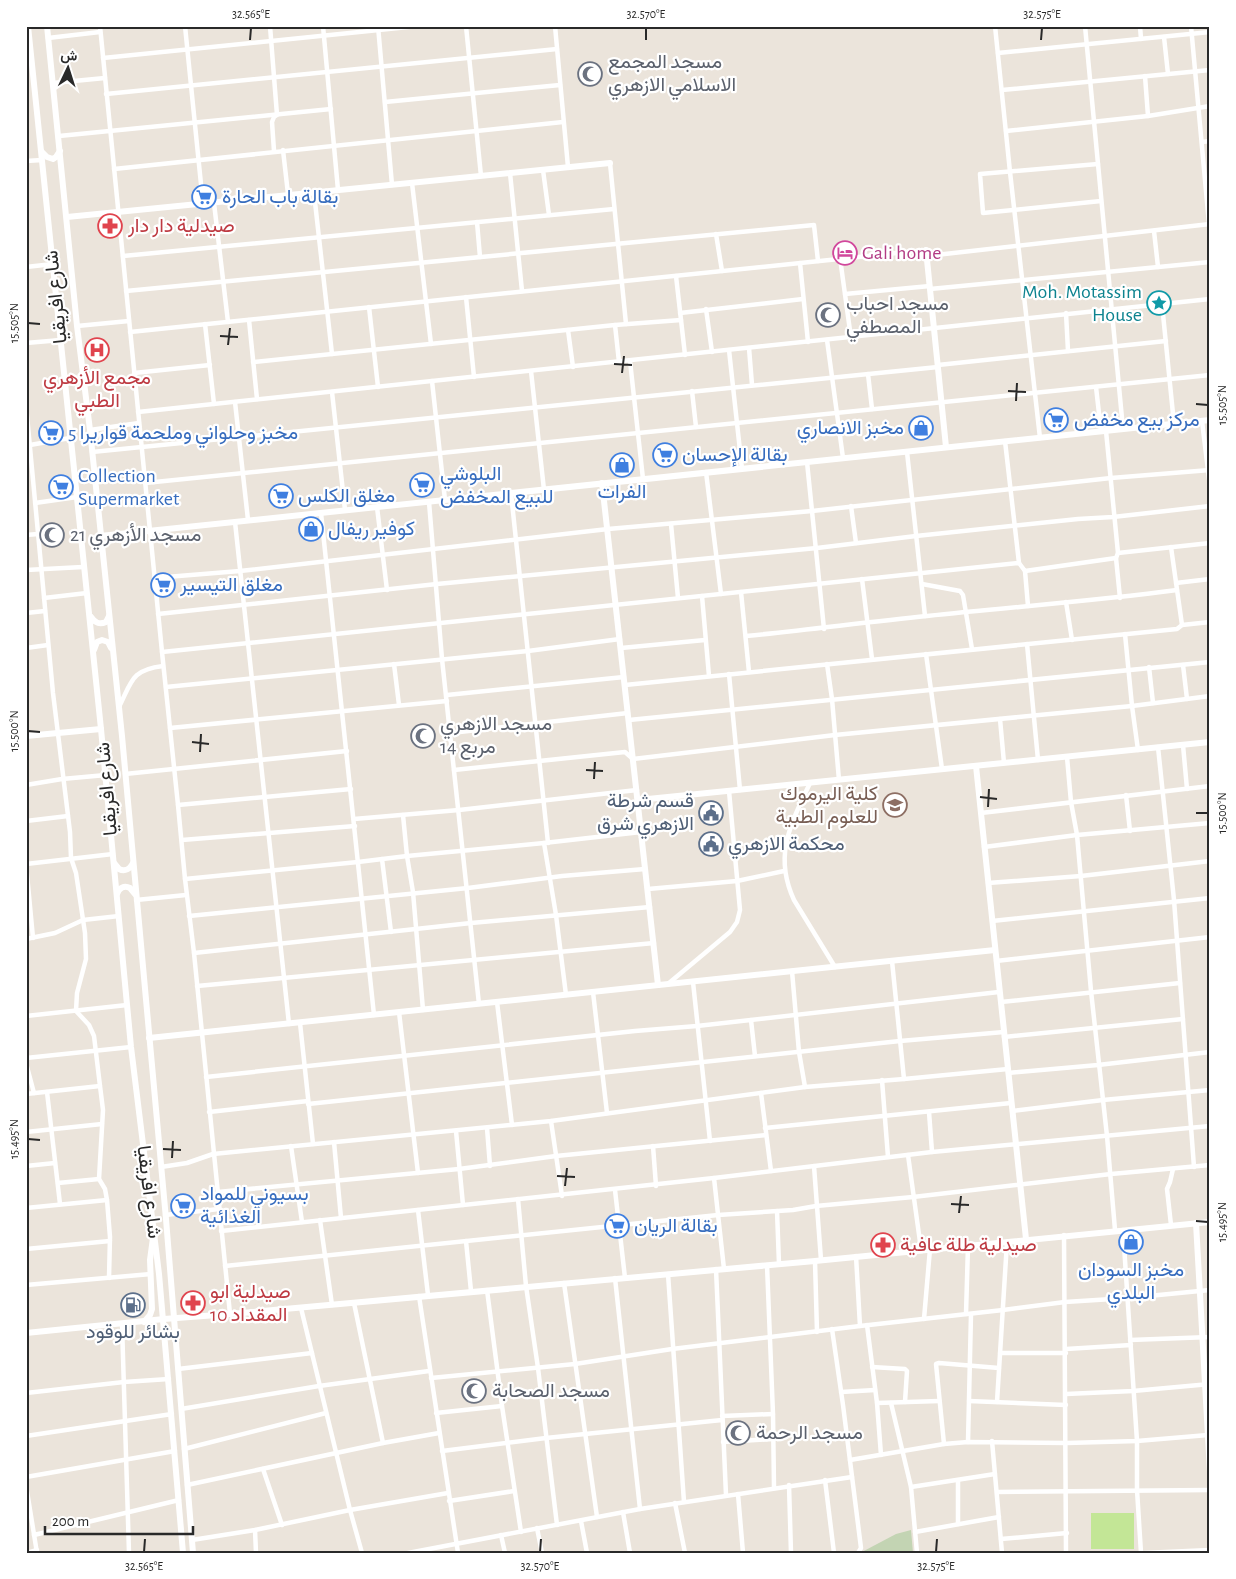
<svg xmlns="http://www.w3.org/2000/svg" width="1236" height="1579" viewBox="0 0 1236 1579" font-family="'Alegreya Sans',Vazirmatn,sans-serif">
<rect width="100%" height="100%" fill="#ebe4db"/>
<polygon fill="#c3d4b3" points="911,1530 913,1553 860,1553 896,1534"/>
<rect fill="#c3e696" x="1091" y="1513" width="43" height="36"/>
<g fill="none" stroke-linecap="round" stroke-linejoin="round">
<g stroke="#fff" stroke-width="4.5">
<polyline points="100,26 162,652 178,805 185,879 194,953 230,1314"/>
<polyline points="185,26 203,204"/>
<polyline points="270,26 277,115 274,117 272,122 274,151"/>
<polyline points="323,26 338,190"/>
<polyline points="378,26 392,185"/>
<polyline points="466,26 481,176"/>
<polyline points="555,26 568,167"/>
<polyline points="995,26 1010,172 1040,438"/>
<polyline points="1085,26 1123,429"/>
<polyline points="1140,26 1141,39"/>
<polyline points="1191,26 1210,235"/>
<polyline points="1164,37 1168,74"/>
<polyline points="48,38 100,32"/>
<polyline points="998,53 1210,32"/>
<polyline points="103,58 418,26"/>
<polyline points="1145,76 1148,116"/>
<polyline points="53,83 105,78"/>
<polyline points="1002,90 1210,70"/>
<polyline points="106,94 557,49"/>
<polyline points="385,102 560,85"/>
<polyline points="1006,131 1148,116 1210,106"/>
<polyline points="59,136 331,109"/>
<polyline points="1202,142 1210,141"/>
<polyline points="283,150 288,194"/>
<polyline points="26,161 42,160"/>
<polyline points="610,163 626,324"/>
<polyline points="1098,164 980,174 983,213 1101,201"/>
<polyline points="114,169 563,122"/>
<polyline points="543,170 549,215"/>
<polyline points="510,173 522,291"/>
<polyline points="412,183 431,344"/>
<polyline points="314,193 332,354"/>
<polyline points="214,203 228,322"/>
<polyline points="477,222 480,257"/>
<polyline points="1154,231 1158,267"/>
<polyline points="716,234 722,271"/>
<polyline points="123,256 614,209"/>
<polyline points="927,256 1210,224"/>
<polyline points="840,258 851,338"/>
<polyline points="800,263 808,342"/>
<polyline points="26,267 53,264"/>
<polyline points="676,276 685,355"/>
<polyline points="930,289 1210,262"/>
<polyline points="126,291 814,225 818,261"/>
<polyline points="845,294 930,286"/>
<polyline points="466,297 474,377"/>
<polyline points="1162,304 1174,424"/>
<polyline points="369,307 378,387"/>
<polyline points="706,309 712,352"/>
<polyline points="680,313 803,299"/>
<polyline points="1066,313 1068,351"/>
<polyline points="249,320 257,399"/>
<polyline points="205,324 214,404"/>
<polyline points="615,325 619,362"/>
<polyline points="77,326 129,321"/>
<polyline points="568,330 573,367"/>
<polyline points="130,332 926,250"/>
<polyline points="827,340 843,458"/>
<polyline points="26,343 61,340"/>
<polyline points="749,348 752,385"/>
<polyline points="729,350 742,469"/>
<polyline points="630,361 643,479"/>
<polyline points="253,362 615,325 681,320"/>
<polyline points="938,365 1166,341"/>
<polyline points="531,371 544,490"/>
<polyline points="134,373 210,365"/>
<polyline points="868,374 872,409"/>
<polyline points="432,381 445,500"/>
<polyline points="1096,387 1101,431"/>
<polyline points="692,391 696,427"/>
<polyline points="332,392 345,510"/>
<polyline points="235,402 248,520"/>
<polyline points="26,405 53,693 70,832 71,858 76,873 85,933 86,959 77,993 76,1011 89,1025 94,1036 100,1086 103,1110 99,1179 105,1189 107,1200 110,1237 109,1278"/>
<polyline points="138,412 1210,299"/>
<polyline points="1202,421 1210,487"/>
<polyline points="90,430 139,423"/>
<polyline points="1106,431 1118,553"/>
<polyline points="1005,441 1019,563"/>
<polyline points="30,445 70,438"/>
<polyline points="92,452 938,367"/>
<polyline points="907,452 925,616"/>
<polyline points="807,462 824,629"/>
<polyline points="706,472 721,594"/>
<polyline points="145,483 1210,375"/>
<polyline points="511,493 548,843"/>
<polyline points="429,502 442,659 479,1004"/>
<polyline points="35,503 77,497"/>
<polyline points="851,506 856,543"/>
<polyline points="377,507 387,590"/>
<polyline points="321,513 374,1015"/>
<polyline points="235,522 289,1024"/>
<polyline points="671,524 678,598"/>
<polyline points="26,535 38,534"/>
<polyline points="1171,547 1182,625"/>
<polyline points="1116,558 1120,598"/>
<polyline points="26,570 83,567"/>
<polyline points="1025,571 1028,606"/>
<polyline points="154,578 240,571 608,529 812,511 1111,478 1210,470"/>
<polyline points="862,579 872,659"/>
<polyline points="1176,583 1210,579"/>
<polyline points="922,584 960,591 963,595 972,649"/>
<polyline points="741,592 749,672"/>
<polyline points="702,596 709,676"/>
<polyline points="44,598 87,593"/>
<polyline points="1066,602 1072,640"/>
<polyline points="26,613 45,611"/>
<polyline points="158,614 437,584 817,548 916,536 1078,519 1113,517 1210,506"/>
<polyline points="1125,634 1132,706 1138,750"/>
<path d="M746 636C807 630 867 622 927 616 1011 607 1094 601 1177 590"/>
<polyline points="1027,644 1038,760"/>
<polyline points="26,648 48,645"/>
<polyline points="621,648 705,640"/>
<polyline points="162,652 1019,563 1025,571 1116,558 1118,553 1210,543"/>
<polyline points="926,654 942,769"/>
<polyline points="394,664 399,705"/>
<polyline points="827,664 832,699 839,780"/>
<polyline points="1183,665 1187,699"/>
<polyline points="1149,667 1153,703"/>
<polyline points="729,674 740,790"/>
<polyline points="625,685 1177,629 1182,625 1210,622"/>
<polyline points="166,687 528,651 620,639"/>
<polyline points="447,695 624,677"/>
<path d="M119 707C132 681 131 670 163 666"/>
<polyline points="1000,719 1004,763"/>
<polyline points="629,720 1210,662"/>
<polyline points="170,728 447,701"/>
<polyline points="451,733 628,713"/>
<polyline points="1183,745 1187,789"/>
<polyline points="1158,747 1174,900 1194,1167"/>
<polyline points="1067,757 1071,802 1077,835 1091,991 1107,1136 1115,1230"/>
<polyline points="454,770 625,752 633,759 835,735 1132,706 1210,696"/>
<polyline points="125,774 347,751"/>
<path d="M810 783C791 824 773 855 794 900L835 967"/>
<polyline points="26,785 62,779 106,775"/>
<polyline points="1126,795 1130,831"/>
<polyline points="178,805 351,789"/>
<polyline points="981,813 1210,786"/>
<polyline points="403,815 407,856 413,892 423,1010"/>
<polyline points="354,819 459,810 637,790"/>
<polyline points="26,821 68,816"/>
<polyline points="182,840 355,826"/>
<polyline points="544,843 556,915 566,995"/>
<polyline points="984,847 1077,835 1210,823"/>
<polyline points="382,859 391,932"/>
<polyline points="26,864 113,854"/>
<polyline points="26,864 33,938"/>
<polyline points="185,879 358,862 407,856 544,843 641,832"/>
<polyline points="988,883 1081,876 1210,861"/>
<polyline points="648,889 737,881 784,871"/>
<polyline points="136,900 186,895"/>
<polyline points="189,916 468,888 562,876 645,869"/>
<polyline points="992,921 1210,898"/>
<polyline points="26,939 55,933 83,920 119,916"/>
<polyline points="194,953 471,923 650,907"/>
<polyline points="892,961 904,1079"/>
<polyline points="996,961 1210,937"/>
<polyline points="792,971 799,1052 805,1087"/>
<polyline points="693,982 710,1141"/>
<polyline points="669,983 730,932 737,922 740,910 729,791"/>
<polyline points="197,986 654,943"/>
<polyline points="593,992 607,1113"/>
<polyline points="497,1002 512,1125"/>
<polyline points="1001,1002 1180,983"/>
<polyline points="399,1012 418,1173"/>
<polyline points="26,1016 127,1005"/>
<polyline points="751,1020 755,1056"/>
<polyline points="300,1023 313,1144"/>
<polyline points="1004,1037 1183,1019"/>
<polyline points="26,1058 131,1047"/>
<polyline points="26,1063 34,1093"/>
<polyline points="1008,1073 1098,1065 1210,1052"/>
<polyline points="206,1077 635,1031 697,1026 999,992"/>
<polyline points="882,1080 888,1157"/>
<polyline points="47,1092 60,1204"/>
<polyline points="761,1093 771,1171"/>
<polyline points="26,1094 100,1086"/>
<polyline points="308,1104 900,1041 1004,1032"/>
<polyline points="1012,1111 1103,1100 1210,1090"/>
<polyline points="209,1112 308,1101"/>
<polyline points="929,1112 932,1152"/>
<polyline points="551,1121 562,1196"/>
<polyline points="487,1128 490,1166"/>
<polyline points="765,1128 1011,1103"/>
<polyline points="456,1131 463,1205"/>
<polyline points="26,1132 102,1124"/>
<polyline points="334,1142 341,1218"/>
<polyline points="291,1146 302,1222"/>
<polyline points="653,1146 656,1186"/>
<polyline points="908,1155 921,1249"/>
<polyline points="26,1166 55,1163"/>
<polyline points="814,1166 821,1260"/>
<polyline points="161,1167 187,1163 213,1154 551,1121 805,1087 904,1079 1008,1069"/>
<polyline points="58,1183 99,1179"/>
<polyline points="615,1190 625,1278"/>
<polyline points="218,1192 459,1169 556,1156 766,1135"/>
<polyline points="518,1199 526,1286 538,1368 557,1525"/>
<polyline points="26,1208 107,1200"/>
<polyline points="418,1210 428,1295"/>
<polyline points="777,1211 779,1264"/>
<polyline points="165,1215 219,1209"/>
<polyline points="320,1220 332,1305"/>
<polyline points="1171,1225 1167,1189 1170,1182 1173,1169"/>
<polyline points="1123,1230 1137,1441 1137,1490 1141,1553"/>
<polyline points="221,1231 714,1178"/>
<polyline points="1064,1235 1066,1553"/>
<polyline points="466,1241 471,1291"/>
<polyline points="26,1249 110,1241"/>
<polyline points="856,1256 860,1326"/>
<polyline points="815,1261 817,1332"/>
<polyline points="767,1265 773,1414 774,1488"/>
<polyline points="225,1266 718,1215 793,1210 816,1206 913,1197 1111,1174 1210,1165"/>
<polyline points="716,1269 726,1495"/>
<polyline points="724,1269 714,1178 932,1152 1210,1126"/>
<polyline points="668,1274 684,1502"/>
<polyline points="615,1278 640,1509"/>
<polyline points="564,1283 597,1517"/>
<polyline points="26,1285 151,1274"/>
<polyline points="487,1290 502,1406 521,1532"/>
<polyline points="419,1296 458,1553"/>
<polyline points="354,1303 383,1443"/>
<polyline points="301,1308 350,1510 362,1553"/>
<polyline points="966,1314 968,1246"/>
<polyline points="924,1319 930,1249"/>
<polyline points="122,1324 129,1553"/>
<polyline points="867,1325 877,1403 881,1455"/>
<polyline points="832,1329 843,1405 861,1548 858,1553"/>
<polyline points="1130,1340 1210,1337"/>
<polyline points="1066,1349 1131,1345"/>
<polyline points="1000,1353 1066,1353"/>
<polyline points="872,1367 905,1369 907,1371 905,1402"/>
<polyline points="178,1369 312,1353"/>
<polyline points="431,1378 575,1364 672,1349 860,1326 1003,1310 1065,1302 1128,1298 1210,1290"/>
<polyline points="841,1392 875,1390"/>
<polyline points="26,1393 124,1382 169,1379"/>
<polyline points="1066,1394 1133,1391 1210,1384"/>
<polyline points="969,1401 1066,1405"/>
<polyline points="997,1402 1007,1242"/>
<polyline points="877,1403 939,1401"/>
<polyline points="891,1403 911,1487 917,1553"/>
<polyline points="181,1409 319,1386 429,1371"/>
<polyline points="436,1413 502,1406"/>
<polyline points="722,1416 773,1414"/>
<polyline points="26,1436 172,1414"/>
<polyline points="992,1441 1002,1553"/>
<polyline points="723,1442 773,1439"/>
<polyline points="968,1442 971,1314"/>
<polyline points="944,1444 936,1364 939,1363 999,1368"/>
<polyline points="184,1449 326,1413"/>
<polyline points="442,1451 546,1438 722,1420"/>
<polyline points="850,1460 944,1444 968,1442 1067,1443 1137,1441 1208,1435"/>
<polyline points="263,1469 282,1525"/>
<polyline points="26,1477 175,1451"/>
<polyline points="825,1480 834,1553"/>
<polyline points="958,1481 958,1524"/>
<polyline points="26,1485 37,1553"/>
<polyline points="187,1485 383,1443 439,1433"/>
<polyline points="789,1485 791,1553"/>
<polyline points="911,1487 995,1474"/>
<polyline points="997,1492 1210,1490"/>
<polyline points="738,1494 743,1553"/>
<polyline points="449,1501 514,1491"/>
<polyline points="675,1503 685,1553"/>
<polyline points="623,1512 630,1553"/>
<polyline points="581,1521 587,1553"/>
<polyline points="537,1528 542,1553"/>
<polyline points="255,1530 256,1553"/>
<polyline points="915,1532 999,1517"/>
<polyline points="34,1535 179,1500"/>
<polyline points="501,1535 505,1553"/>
<polyline points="1001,1539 1067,1533"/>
<polyline points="192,1540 255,1530 350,1510 448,1493"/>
<polyline points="27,1553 37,1550"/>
<polyline points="408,1553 640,1509 852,1477"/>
<polyline points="1143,1553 1210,1550"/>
</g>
<g stroke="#fff" stroke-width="6">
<polyline points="28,26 101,729 131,1047 159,1274 183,1553"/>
<polyline points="47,26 77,326 90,430 122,736 166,1219 193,1553"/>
<polyline points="42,152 47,157 53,159 56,157 60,151"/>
<polyline points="67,217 610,163"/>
<polyline points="926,250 946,447"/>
<polyline points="602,483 658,985"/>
<polyline points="100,536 1210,420"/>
<path d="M91 617C95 623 99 625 106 622L109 616"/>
<polyline points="94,650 97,642 102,640 108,642 111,648"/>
<polyline points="26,736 101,729"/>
<polyline points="976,766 1026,1239"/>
<polyline points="638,800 1210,742"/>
<path d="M114 863 119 869C125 872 130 869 133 863"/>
<path d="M117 894C119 888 124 885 130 888L135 894"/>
<polyline points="149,1038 995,950"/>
<polyline points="1196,1223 1210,1472"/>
<polyline points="144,1322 150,1315 152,1309 150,1260 153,1238"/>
<polyline points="26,1333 164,1319 230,1314 815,1261 1210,1222"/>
</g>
</g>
<path fill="none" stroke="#292929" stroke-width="2" d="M250 40 251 28M646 40V28M1041 40 1042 28M28 323 40 324M220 336 238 337M228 345 230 328M614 364 632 365M622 373 624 356M1008 391 1026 392M1016 401 1017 383M1196 404 1208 405M28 731 40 732M192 742 209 744M200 752 201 734M586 770 603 771M594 779 595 762M980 797 997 799M988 807 989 789M1196 813H1208M28 1139 40 1140M163 1149 181 1150M172 1158 173 1141M557 1176 575 1177M565 1186 567 1168M951 1204 969 1205M959 1213 961 1196M1196 1221 1208 1222M144 1552 145 1539M540 1552 541 1539M936 1552 937 1539"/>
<defs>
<g id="mosque-ring" transform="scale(1.25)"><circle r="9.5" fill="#fff" stroke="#6b7280" stroke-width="1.5"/><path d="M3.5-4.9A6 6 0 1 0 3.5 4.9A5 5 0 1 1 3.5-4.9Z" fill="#6b7280"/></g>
<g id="supermarket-ring" transform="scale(1.25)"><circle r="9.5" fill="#fff" stroke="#3f7fe0" stroke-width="1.5"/><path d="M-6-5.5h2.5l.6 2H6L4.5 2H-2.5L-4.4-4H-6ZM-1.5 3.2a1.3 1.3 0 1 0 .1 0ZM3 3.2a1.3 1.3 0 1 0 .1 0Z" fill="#3f7fe0"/></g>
<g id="pharmacy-ring" transform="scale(1.25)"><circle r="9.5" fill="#fff" stroke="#e0444e" stroke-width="1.5"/><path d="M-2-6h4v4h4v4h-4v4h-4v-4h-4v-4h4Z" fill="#e0444e"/></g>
<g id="hotel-ring" transform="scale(1.25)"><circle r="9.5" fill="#fff" stroke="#d1479c" stroke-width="1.5"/><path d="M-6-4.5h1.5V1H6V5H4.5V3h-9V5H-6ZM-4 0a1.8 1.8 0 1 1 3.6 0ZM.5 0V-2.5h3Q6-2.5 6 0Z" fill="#d1479c"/></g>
<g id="sight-ring" transform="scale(1.25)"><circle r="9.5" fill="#fff" stroke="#0f9aa8" stroke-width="1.5"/><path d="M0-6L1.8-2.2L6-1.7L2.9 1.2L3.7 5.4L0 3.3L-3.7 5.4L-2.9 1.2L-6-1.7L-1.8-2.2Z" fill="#0f9aa8"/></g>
<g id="hospital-ring" transform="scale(1.25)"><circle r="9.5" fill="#fff" stroke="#e0444e" stroke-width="1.5"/><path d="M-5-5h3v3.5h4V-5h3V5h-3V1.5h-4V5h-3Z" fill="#e0444e"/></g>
<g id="shop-ring" transform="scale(1.25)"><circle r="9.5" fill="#fff" stroke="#3f7fe0" stroke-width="1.5"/><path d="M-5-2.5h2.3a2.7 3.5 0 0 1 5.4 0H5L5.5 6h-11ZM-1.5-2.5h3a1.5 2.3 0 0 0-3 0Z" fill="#3f7fe0"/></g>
<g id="university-ring" transform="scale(1.25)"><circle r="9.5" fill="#fff" stroke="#8d6e63" stroke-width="1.5"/><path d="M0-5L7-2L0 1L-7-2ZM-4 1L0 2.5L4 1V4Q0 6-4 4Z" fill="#8d6e63"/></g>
<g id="civic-ring" transform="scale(1.25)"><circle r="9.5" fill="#fff" stroke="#5c6f8a" stroke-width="1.5"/><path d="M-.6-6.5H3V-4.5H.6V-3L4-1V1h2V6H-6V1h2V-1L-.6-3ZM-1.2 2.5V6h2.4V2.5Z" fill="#5c6f8a"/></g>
<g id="fuel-ring" transform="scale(1.25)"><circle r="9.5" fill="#fff" stroke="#5c6f8a" stroke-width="1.5"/><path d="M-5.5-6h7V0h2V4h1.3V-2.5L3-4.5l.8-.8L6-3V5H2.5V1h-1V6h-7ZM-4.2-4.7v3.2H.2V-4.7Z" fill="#5c6f8a"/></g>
</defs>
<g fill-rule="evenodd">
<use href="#mosque-ring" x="590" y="74"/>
<use href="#supermarket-ring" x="204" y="197"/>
<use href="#pharmacy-ring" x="110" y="226"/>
<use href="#hotel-ring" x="845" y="253"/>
<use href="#sight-ring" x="1159" y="303"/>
<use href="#mosque-ring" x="828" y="315"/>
<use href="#hospital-ring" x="97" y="350"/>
<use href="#supermarket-ring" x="1056" y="420"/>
<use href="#shop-ring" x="921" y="428"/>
<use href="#supermarket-ring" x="51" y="433"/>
<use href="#supermarket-ring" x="665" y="455"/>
<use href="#shop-ring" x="622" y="465"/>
<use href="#supermarket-ring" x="422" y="485"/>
<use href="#supermarket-ring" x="61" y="487"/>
<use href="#supermarket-ring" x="281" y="496"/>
<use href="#shop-ring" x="311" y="529"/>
<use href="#mosque-ring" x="52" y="535"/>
<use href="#supermarket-ring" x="163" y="585"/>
<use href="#mosque-ring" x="423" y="736"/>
<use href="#university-ring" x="895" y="805"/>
<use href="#civic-ring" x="711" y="813"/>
<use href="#civic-ring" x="711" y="844"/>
<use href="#supermarket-ring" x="183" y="1206"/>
<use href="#supermarket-ring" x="617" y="1226"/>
<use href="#shop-ring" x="1131" y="1242"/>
<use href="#pharmacy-ring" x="883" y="1245"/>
<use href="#pharmacy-ring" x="193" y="1303"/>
<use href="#fuel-ring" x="133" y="1305"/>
<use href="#mosque-ring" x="474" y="1391"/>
<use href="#mosque-ring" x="738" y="1433"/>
</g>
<g text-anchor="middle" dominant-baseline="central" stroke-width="4.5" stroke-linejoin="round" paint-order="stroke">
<g font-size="20" fill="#5b616d" stroke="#fff" text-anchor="start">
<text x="608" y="62">مسجد المجمع<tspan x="608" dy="23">الاسلامي الازهري</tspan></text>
<text x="846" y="304">مسجد احباب<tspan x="846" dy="23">المصطفي</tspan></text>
<text x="70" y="535">مسجد الأزهري 21</text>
<text x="440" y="724">مسجد الازهري<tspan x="440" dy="23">مربع 14</tspan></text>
<text x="492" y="1391">مسجد الصحابة</text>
<text x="756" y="1433">مسجد الرحمة</text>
</g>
<g font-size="20" fill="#366cbe" stroke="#fff" text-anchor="start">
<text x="222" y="197">بقالة باب الحارة</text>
<text x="1074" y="420">مركز بيع مخفض</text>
<text x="904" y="428" text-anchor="end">مخبز الانصاري</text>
<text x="68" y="433">مخبز وحلواني وملحمة قواريرا 5</text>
<text x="682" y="455">بقالة الإحسان</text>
<text x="440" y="474">البلوشي<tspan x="440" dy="23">للبيع المخفض</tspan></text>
<text x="78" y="476">Collection<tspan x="78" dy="23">Supermarket</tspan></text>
<text x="622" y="492" text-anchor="middle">الفرات</text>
<text x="298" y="496">مغلق الكلس</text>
<text x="328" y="529">كوفير ريفال</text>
<text x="180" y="585">مغلق التيسير</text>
<text x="200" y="1194">بسيوني للمواد<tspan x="200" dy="23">الغذائية</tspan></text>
<text x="634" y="1226">بقالة الريان</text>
<text x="1131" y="1270" text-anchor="middle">مخبز السودان<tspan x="1131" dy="23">البلدي</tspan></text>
</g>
<g font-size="20" fill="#be3a42" stroke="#fff" text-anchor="start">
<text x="128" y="226">صيدلية دار دار</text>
<text x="97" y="378" text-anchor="middle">مجمع الأزهري<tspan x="97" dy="23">الطبي</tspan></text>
<text x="900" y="1245">صيدلية طلة عافية</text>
<text x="210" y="1292">صيدلية ابو<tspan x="210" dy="23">المقداد 10</tspan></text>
</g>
<g font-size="20" fill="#b23c85" stroke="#fff" text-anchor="start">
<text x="862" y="253">Gali home</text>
</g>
<g font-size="20" fill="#0d838f" stroke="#fff" text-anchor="end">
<text x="1142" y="292">Moh. Motassim<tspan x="1142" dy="23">House</tspan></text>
</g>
<g font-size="20" fill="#292929" stroke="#fff">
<text transform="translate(56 297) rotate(-96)">شارع افريقيا</text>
<text transform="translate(107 789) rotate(-95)">شارع افريقيا</text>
<text transform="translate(149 1192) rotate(83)">شارع افريقيا</text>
</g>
<g font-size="20" fill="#785e54" stroke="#fff" text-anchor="end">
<text x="878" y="794">كلية اليرموك<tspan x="878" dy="23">للعلوم الطبية</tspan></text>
</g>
<g font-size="20" fill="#4e5e75" stroke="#fff" text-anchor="end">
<text x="694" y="801">قسم شرطة<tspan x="694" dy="23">الازهري شرق</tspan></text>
<text x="728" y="844" text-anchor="start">محكمة الازهري</text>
<text x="133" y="1332" text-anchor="middle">بشائر للوقود</text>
</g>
</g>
<rect width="1236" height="1579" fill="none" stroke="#ffffff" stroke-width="55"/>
<g transform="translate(68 68) rotate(4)" stroke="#ffffff" stroke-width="4" paint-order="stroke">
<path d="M0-4L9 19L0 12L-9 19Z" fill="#292929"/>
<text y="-8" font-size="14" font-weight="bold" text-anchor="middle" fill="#292929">ش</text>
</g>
<path d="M45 1526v8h148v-8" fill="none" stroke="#292929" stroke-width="2.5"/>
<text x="52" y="1526" font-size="15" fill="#292929" stroke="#ffffff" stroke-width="4" paint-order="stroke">200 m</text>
<rect x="28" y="28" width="1180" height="1524" fill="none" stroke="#292929" stroke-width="2"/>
<g font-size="12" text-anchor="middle" fill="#292929">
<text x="251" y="18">32.565°E</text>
<text x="646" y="18">32.570°E</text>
<text x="1042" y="18">32.575°E</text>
<text transform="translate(14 323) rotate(-90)" y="4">15.505°N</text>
<text transform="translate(1222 405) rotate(-90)" y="4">15.505°N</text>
<text transform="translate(14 731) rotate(-90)" y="4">15.500°N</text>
<text transform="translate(1222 813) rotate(-90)" y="4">15.500°N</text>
<text transform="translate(14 1139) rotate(-90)" y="4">15.495°N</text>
<text transform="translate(1222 1222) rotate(-90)" y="4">15.495°N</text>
<text x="144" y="1570">32.565°E</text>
<text x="540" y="1570">32.570°E</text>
<text x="936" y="1570">32.575°E</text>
</g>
</svg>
